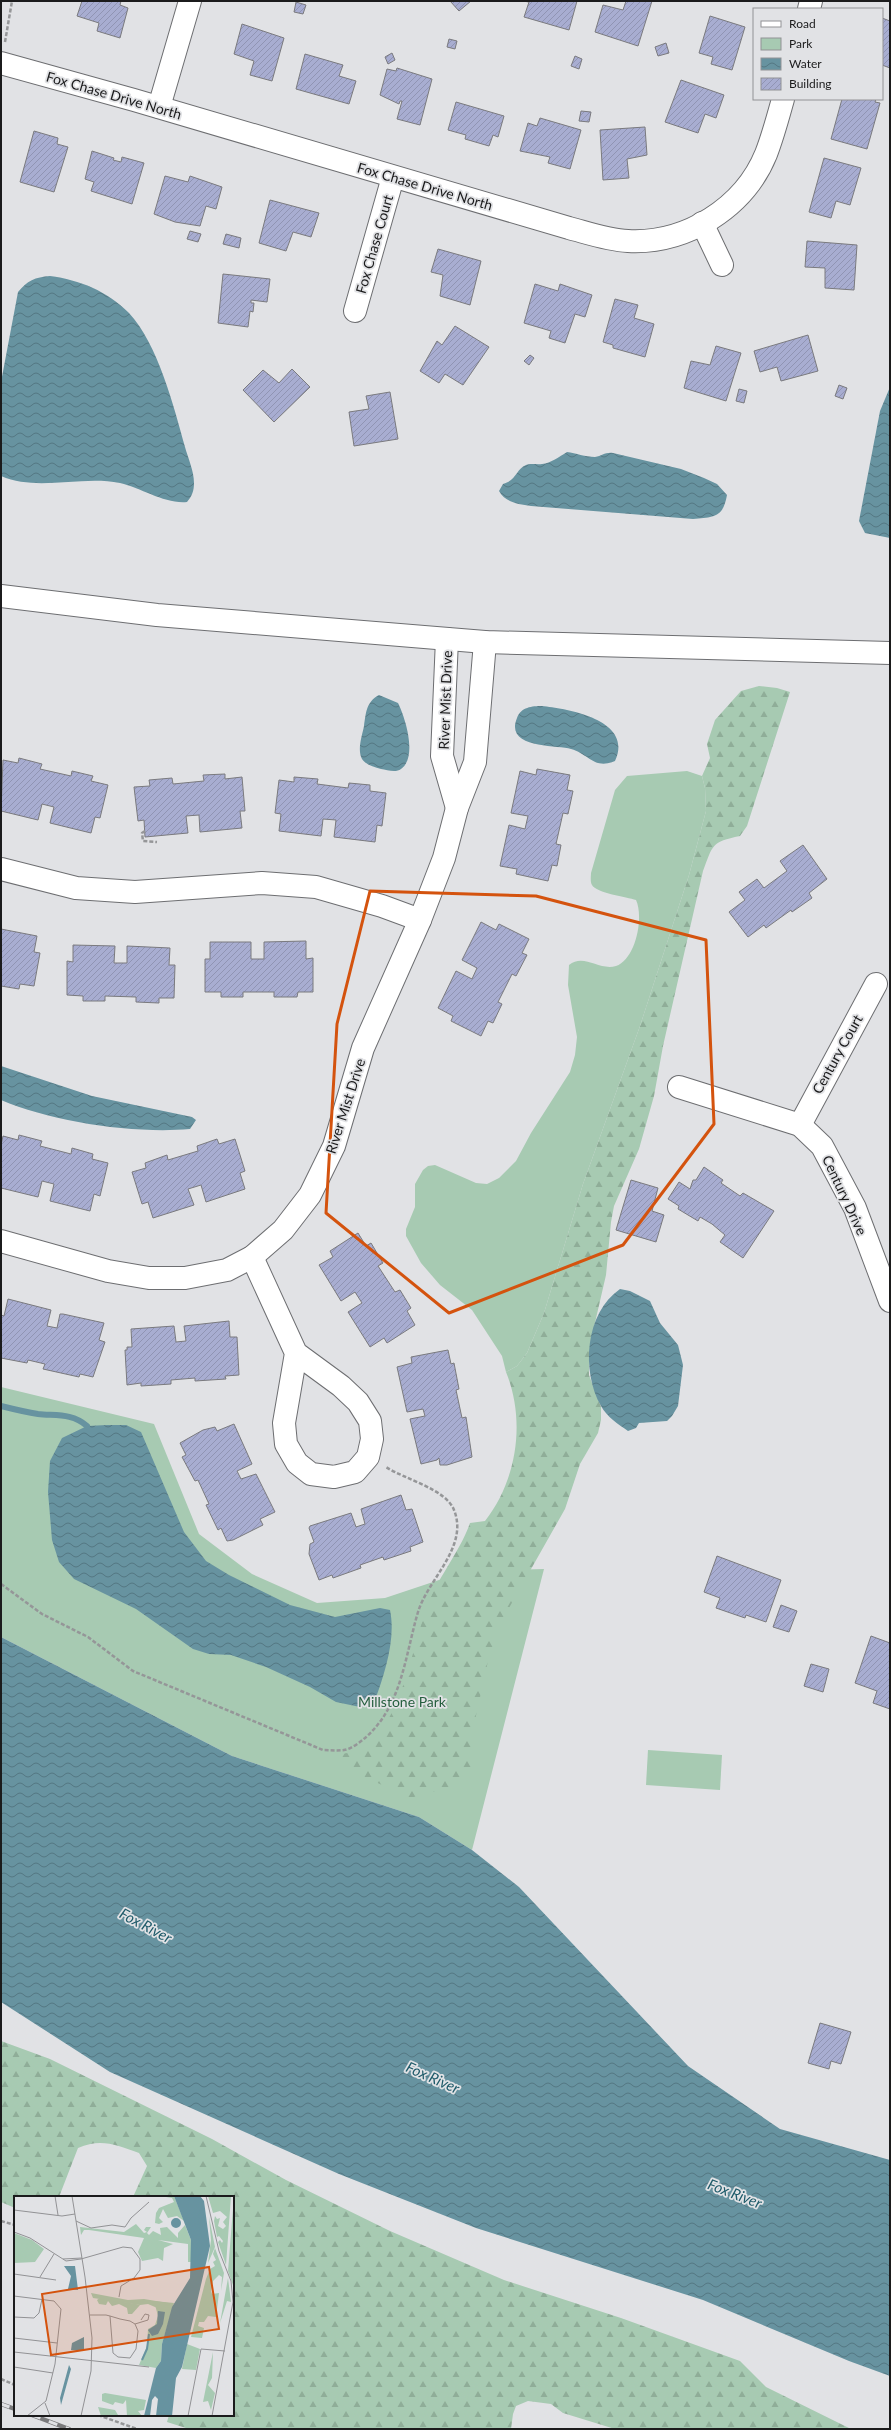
<svg xmlns="http://www.w3.org/2000/svg" width="891" height="2430" viewBox="0 0 891 2430" font-family="Lato,sans-serif">
<defs>
<pattern id="forest-firs" width="22" height="20" patternUnits="userSpaceOnUse"><rect width="22" height="20" fill="#a7cab2"/><path d="M5 1l3.5 6h-7zM16 11l3.5 6h-7z" fill="#8fad98"/></pattern>
<pattern id="water-waves" width="16" height="10" patternUnits="userSpaceOnUse"><rect width="16" height="10" fill="#6793a0"/><path d="M0 5q4-4 8 0t8 0" fill="none" stroke="#547782"/></pattern>
<pattern id="building-hatch" width="6" height="6" patternUnits="userSpaceOnUse"><rect width="6" height="6" fill="#a8add1"/><path d="M-1 1l2-2M0 6l6-6M5 7l2-2" fill="none" stroke="#9094b3"/></pattern>
</defs>
<rect width="100%" height="100%" fill="#e1e2e5"/>
<g fill="#a7cab2">
<path d="M687 771 702 776 705 788 706 811 689 875 640 1026 583 1184 544 1313 527 1353 517 1366 506 1372 502 1356 472 1310 440 1285 421 1263 406 1236V1229L415 1207V1184L423 1170 428 1166 435 1165 476 1183 487 1184 499 1178 516 1161 531 1133 570 1072 575 1055 577 1037 568 985 569 965C584 953 599 971 616 966 636 959 644 917 636 900 627 897 596 893 592 885 590 882 591 876 591 873L615 790 627 776Z"/>
<polygon points="1,1387 154,1424 199,1534 252,1574 317,1603 385,1598 466,1571 544,1569 472,1850 419,1817 232,1756 1,1637"/>
<polygon points="648,1750 722,1755 720,1790 646,1785"/>
</g>
<g fill="url(#forest-firs)">
<path d="M759 686 777 688 790 692 747 826 740 836C711 842 713 845 703 871L663 1046 654 1096 639 1149 614 1206 611 1222 606 1275 591 1340 589 1362V1375L601 1407V1420L598 1433 580 1464 565 1509 500 1624 488 1661 475 1720 471 1742 474 1767 462 1784 410 1798 354 1772 342 1764 335 1755C344 1753 355 1753 362 1749 400 1727 412 1649 426 1610 436 1579 459 1554 470 1523L485 1521C517 1480 526 1421 506 1372L517 1366 527 1353 544 1313 583 1184 640 1026 689 875 706 811 705 788 702 776 710 758 707 744 715 720 741 691Z"/>
<path d="M1 2041 50 2059 212 2139 286 2180 390 2231 504 2280 621 2318 740 2361 766 2387 851 2429H615L563 2413 551 2404 528 2401 516 2406 513 2414 511 2429H189L167 2422 169 2415H233V2197H133L147 2166 139 2153C116 2145 101 2138 78 2148L59 2197H15V2208L1 2202Z"/>
</g>
<g fill="url(#water-waves)">
<path d="M50 276C80 280 107 291 129 313 158 344 174 407 185 447 188 458 194 471 194 483 194 491 192 496 187 502 164 504 142 488 120 483 81 475 38 492 1 476V382L18 292C27 281 35 277 50 276Z"/>
<polygon points="890,387 890,538 865,533 859,521 880,411"/>
<path d="M567 452C576 453 585 457 595 457 602 456 605 452 613 453L681 469 704 478 717 484 727 495C723 518 714 517 693 519L531 506C518 504 506 503 499 491L503 484C517 480 516 469 526 465 531 463 537 465 542 464 551 463 559 457 567 452Z"/>
<path d="M379 695 398 703C405 717 418 757 401 769 396 773 387 770 381 769 374 767 366 765 362 759 357 750 362 736 364 726 366 713 366 702 379 695Z"/>
<path d="M542 706C569 709 634 720 615 761 594 770 589 754 571 749 557 745 504 749 517 718 521 707 532 706 542 706Z"/>
<path d="M1 1066 92 1096 192 1117 196 1120 190 1129C133 1134 53 1122 1 1100Z"/>
<path d="M620 1289 630 1291 650 1301 660 1323 678 1345 683 1365 678 1406 672 1416 667 1421 639 1423 636 1428 628 1431C618 1424 607 1417 601 1406 581 1371 585 1313 620 1289Z"/>
<path d="M107 1425H126L141 1432 184 1532 206 1561 229 1575 290 1605 335 1617 380 1608 390 1610C396 1638 385 1673 375 1700L360 1707 336 1702 310 1687 266 1667 231 1655 209 1654 193 1649 136 1609 74 1579 59 1562 52 1540 48 1492 50 1461 62 1438 87 1426Z"/>
<polygon points="1,1637 232,1756 419,1817 472,1850 519,1887 688,2066 780,2129 890,2160 890,2376 849,2361 703,2300 476,2228 339,2174 110,2072 1,2002"/>
</g>
<g fill="none" stroke-linecap="round" stroke-linejoin="round">
<path stroke="#6793a0" stroke-width="6" d="M1 1406C13 1409 25 1412 38 1414 56 1416 72 1413 87 1426"/>
</g>
<g fill="url(#building-hatch)" stroke="#7a7a7e">
<polygon points="82,1 121,1 120,5 128,8 120,38 97,31 99,23 77,16"/>
<polygon points="450,1 471,1 459,11"/>
<polygon points="523,1 577,1 569,30 524,17 529,2"/>
<polygon points="626,1 652,1 638,46 595,32 603,5 623,10"/>
<polygon points="296,2 306,5 303,14 294,12"/>
<polygon points="710,16 745,27 732,70 711,64 713,57 699,53"/>
<polygon points="882,18 890,21 890,68 882,65"/>
<polygon points="242,24 284,38 272,81 250,75 254,61 234,54"/>
<polygon points="449,39 457,41 455,49 447,47"/>
<polygon points="666,43 669,53 658,56 655,47"/>
<polygon points="392,53 395,60 388,64 385,57"/>
<polygon points="305,54 343,65 339,76 356,81 349,104 296,89"/>
<polygon points="575,56 582,59 579,69 571,66"/>
<polygon points="397,68 432,79 420,125 397,119 402,101 400,101 399,104 380,95 387,69 396,71"/>
<polygon points="681,80 724,95 716,118 705,114 698,133 665,122"/>
<polygon points="842,99 876,99 875,102 880,103 867,149 831,139"/>
<polygon points="456,102 504,116 498,137 493,135 489,146 465,139 466,135 448,130"/>
<polygon points="581,111 591,112 589,122 579,121"/>
<polygon points="540,118 581,130 570,169 548,163 550,157 520,151 528,123 537,126"/>
<polygon points="645,127 647,155 627,159 629,178 603,180 600,130"/>
<polygon points="34,131 58,138 57,144 68,147 54,192 20,182"/>
<polygon points="92,151 114,158 113,160 121,162 122,157 144,163 132,204 91,191 94,182 85,179"/>
<polygon points="824,158 861,168 850,205 836,201 831,218 809,212"/>
<polygon points="165,176 188,182 190,176 222,187 216,209 206,206 200,226 175,222 154,214"/>
<polygon points="270,200 319,213 311,237 293,232 286,251 259,243"/>
<polygon points="190,231 201,234 198,242 187,239"/>
<polygon points="226,234 241,238 239,248 223,244"/>
<polygon points="807,241 857,245 854,290 825,288 825,268 805,267"/>
<polygon points="438,249 481,261 470,305 440,296 443,275 431,272"/>
<polygon points="223,274 270,279 267,302 251,300 251,303 254,303 253,312 250,311 248,327 218,323"/>
<polygon points="535,284 558,291 560,284 592,295 585,317 575,314 565,343 549,338 551,331 524,323"/>
<polygon points="615,299 638,305 634,318 654,324 645,357 613,348 613,345 603,342"/>
<polygon points="455,326 489,347 463,385 445,374 439,383 420,371 437,341 442,345"/>
<polygon points="808,335 818,371 781,381 777,367 760,372 754,351"/>
<polygon points="716,346 741,353 726,401 684,388 691,361 710,365"/>
<polygon points="530,355 534,358 529,365 524,361"/>
<polygon points="292,369 310,387 274,422 243,390 263,370 279,383"/>
<polygon points="839,385 847,388 843,399 835,396"/>
<polygon points="739,389 747,391 744,403 736,401"/>
<polygon points="390,392 398,439 354,446 349,412 369,409 366,396"/>
<polygon points="19,758 42,764 40,769 71,776 72,771 93,776 91,781 108,785 100,818 95,817 91,833 50,823 54,807 42,804 38,820 1,811 3,760 18,763"/>
<polygon points="537,769 570,775 567,790 573,791 568,814 563,813 556,844 561,845 557,866 552,865 548,881 516,874 517,869 500,866 509,825 525,829 528,816 511,813 520,771 536,775"/>
<polygon points="225,774 225,779 242,777 245,811 240,811 242,828 200,832 199,815 186,816 188,833 145,837 144,820 138,821 134,787 150,786 149,780 172,778 173,784 204,781 203,775"/>
<polygon points="294,777 318,779 317,784 348,788 349,783 370,785 370,791 386,793 382,826 377,825 375,842 334,837 336,820 323,819 321,836 279,831 281,814 275,813 279,780 294,782"/>
<polygon points="803,845 827,879 809,893 812,898 792,912 791,910 766,928 764,925 748,937 729,912 745,900 739,892 757,879 764,888 787,871 780,861"/>
<polygon points="481,922 496,930 499,924 529,939 522,953 527,955 516,976 512,974 498,1002 502,1004 493,1023 488,1021 481,1036 451,1021 453,1016 438,1008 456,971 472,979 477,968 462,960"/>
<polygon points="1,929 37,936 34,952 40,953 34,986 20,984 19,989 1,986"/>
<polygon points="306,941 306,959 313,958 313,992 298,992 297,997 274,997 274,992 243,992 243,997 221,997 221,992 205,992 205,959 210,959 210,942 251,942 251,959 264,959 264,942"/>
<polygon points="73,945 115,946 114,963 127,963 127,946 170,948 169,965 175,965 174,998 159,998 159,1003 136,1002 136,997 105,996 105,1001 83,1001 83,996 67,995 67,961 73,962"/>
<polygon points="19,1135 42,1141 40,1146 71,1154 72,1148 93,1154 92,1159 108,1163 100,1196 94,1194 90,1211 50,1201 54,1184 42,1181 38,1197 1,1188 1,1145 3,1136 18,1140"/>
<polygon points="217,1139 219,1144 235,1139 245,1171 240,1173 245,1189 206,1202 201,1185 188,1189 194,1205 153,1218 148,1202 142,1204 132,1172 146,1168 145,1163 167,1155 168,1160 198,1151 197,1146"/>
<polygon points="704,1167 723,1180 721,1183 740,1196 743,1193 774,1211 743,1258 720,1242 725,1235 712,1224 700,1217 698,1221 678,1209 679,1206 668,1199 679,1182 690,1189 693,1180 696,1180"/>
<polygon points="631,1180 658,1188 652,1211 664,1215 656,1242 616,1230"/>
<polygon points="358,1233 366,1246 371,1243 383,1263 378,1266 395,1292 400,1290 411,1308 407,1311 415,1325 387,1343 384,1338 370,1347 348,1312 362,1303 355,1292 341,1301 319,1265 333,1257 330,1251"/>
<polygon points="8,1299 51,1310 47,1326 57,1328 60,1314 63,1314 104,1323 99,1340 105,1342 93,1377 80,1374 79,1377 43,1369 45,1364 28,1360 27,1363 1,1358 1,1315 4,1316"/>
<polygon points="229,1321 230,1337 237,1337 239,1375 225,1376 226,1379 195,1381 195,1378 171,1380 171,1384 141,1386 141,1383 127,1385 125,1350 127,1350 127,1347 132,1347 131,1329 174,1326 176,1342 186,1341 184,1326"/>
<polygon points="448,1350 451,1364 454,1363 459,1389 456,1390 462,1418 466,1417 472,1457 447,1465 440,1465 439,1458 437,1460 421,1464 410,1419 425,1416 423,1409 407,1412 397,1367 412,1363 411,1357"/>
<polygon points="234,1424 252,1464 237,1471 241,1479 256,1474 275,1512 260,1519 263,1525 233,1540 227,1541 221,1528 218,1530 206,1505 209,1504 198,1480 195,1481 182,1457 186,1455 180,1443 203,1430 215,1427 217,1431"/>
<polygon points="401,1495 406,1510 412,1509 423,1542 410,1547 411,1551 384,1560 383,1557 360,1565 361,1568 333,1578 332,1575 319,1580 309,1554 310,1544 314,1542 309,1528 310,1526 351,1513 356,1527 365,1524 361,1509"/>
<polygon points="717,1556 781,1580 766,1622 746,1615 745,1618 716,1608 720,1598 704,1592"/>
<polygon points="781,1605 797,1611 789,1632 773,1627"/>
<polygon points="871,1636 890,1643 890,1709 873,1703 877,1691 855,1683"/>
<polygon points="811,1664 829,1669 823,1692 804,1686"/>
<polygon points="820,2023 851,2032 841,2064 831,2061 829,2069 808,2063"/>
</g>
<g fill="none" stroke-linecap="round" stroke-linejoin="round">
<g stroke="#6d6e71" stroke-width="24">
<g id="street">
<polyline points="809,9 811,1"/>
<path d="M1 63 134 100 569 228C588 233 608 240 628 241 686 244 744 208 766 154 773 136 778 117 783 99"/>
<polyline points="159,107 190,1"/>
<polyline points="702,223 722,265"/>
<polyline points="355,311 393,177"/>
<polyline points="447,639 442,756 457,808"/>
<polyline points="1,869 76,888 135,892 262,883 316,887 382,906 420,920"/>
<polyline points="679,1087 800,1125 822,1146 855,1208 890,1301"/>
<polyline points="800,1125 876,984"/>
<polyline points="1,1241 108,1271 149,1278 185,1278 227,1270 252,1257 283,1230 310,1195 334,1146 363,1048 420,920 444,858 457,808 475,762 485,642"/>
<polyline points="252,1257 296,1353 284,1423 286,1444 297,1463 311,1474 334,1477 355,1472 368,1457 372,1439 370,1421 358,1402 341,1386 296,1353"/>
</g>
</g>
<g stroke="#6d6e71" stroke-width="24">
<polyline id="secondary" points="1,596 157,615 485,642 890,653"/>
</g>
<g stroke="#959698" stroke-width="2.5" stroke-dasharray="4 2" stroke-linecap="butt">
<polyline points="5,42 12,1"/>
<polyline points="145,831 142,833 143,841 157,842"/>
<path d="M1 1584 42 1614 88 1637 133 1671 323 1750C330 1750 337 1751 344 1750 351 1749 359 1743 365 1738 402 1706 405 1656 418 1612 428 1579 469 1547 454 1510 446 1489 404 1479 386 1467"/>
<polyline points="1,2221 15,2225"/>
<polyline points="1,2379 15,2385"/>
<polyline points="98,2415 137,2429"/>
</g>
<use href="#street" stroke="#fff" stroke-width="22"/>
<use href="#secondary" stroke="#fff" stroke-width="22"/>
<g stroke="#7a7a7c" stroke-width="4.5">
<g id="rail">
<polyline points="1,2404 15,2409"/>
<polyline points="32,2415 69,2429"/>
</g>
</g>
<use href="#rail" stroke="#e1e2e5" stroke-width="3" stroke-dasharray="9" stroke-linecap="butt"/>
</g>
<path fill="none" stroke="#d4530e" stroke-width="3" stroke-linejoin="round" d="M370 891 536 896 706 940 714 1124 623 1245 449 1313 326 1213 337 1024Z"/>
<g text-anchor="middle" dominant-baseline="central" stroke-width="3.5" stroke-linejoin="round" paint-order="stroke">
<g font-size="14" fill="#1b1b1c" stroke="#e1e2e5">
<text transform="translate(114 95) rotate(16)">Fox Chase Drive North</text>
<text transform="translate(425 186) rotate(16)">Fox Chase Drive North</text>
<text transform="translate(374 244) rotate(-74)">Fox Chase Court</text>
<text transform="translate(445 700) rotate(-88)">River Mist Drive</text>
<text transform="translate(837 1054) rotate(-61)">Century Court</text>
<text transform="translate(345 1106) rotate(-72)">River Mist Drive</text>
<text transform="translate(845 1195) rotate(65)">Century Drive</text>
</g>
<g font-size="14" fill="#265f3f" stroke="#e1e2e5">
<text x="402" y="1701">Millstone Park</text>
</g>
<g font-size="15" font-style="italic" fill="#1e5a69" stroke="#e1e2e5">
<text transform="translate(146 1925) rotate(28)">Fox River</text>
<text transform="translate(433 2077) rotate(24)">Fox River</text>
<text transform="translate(735 2193) rotate(21)">Fox River</text>
</g>
</g>
<g transform="translate(14 2196)">
<rect width="220" height="220" fill="#e1e2e5"/>
<path d="M0 37 18 44 30 53 21 66 0 67ZM86 102 122 108 126 109 118 118H114L113 112 105 108 98 110 94 105 92 109 85 108 83 104ZM140 105 160 107 148 148 147 165 142 172 125 169 133 150 134 133 141 129 144 120ZM173 148 186 153 182 174 168 173Z" fill="#a7cab2"/>
<path d="M146 0H160L170 25 163 20 154 22 149 13 145 22 149 26 145 28 141 27 142 17 145 12 160 6 158 2ZM194 0H217L212 69 204 46 206 44 208 47 209 45 205 40 203 41 200 25 201 20 203 23 206 22 204 30 209 33 212 30 209 26 213 21 206 15 199 17ZM220 0V92L214 75ZM195 21 201 51 194 67 197 44ZM122 28 130 37 133 36 130 34 132 31H137L133 37 135 39 139 35 147 39 146 32 153 31 164 42V37L171 29 177 44V66H174V48L144 44 159 48 150 52 149 65 144 62 128 65 124 56 130 42 75 34H70L67 39 66 31 110 36ZM201 52 210 77 207 95 208 81 205 79 199 85 197 95 198 98 205 97 202 121 194 120 190 126H185L184 130 190 132 188 142 177 141 192 83 196 73 201 70 199 66 202 64 199 58ZM214 82 217 106 213 105 206 127ZM77 97 114 104 130 103 154 107 157 111 155 117 134 108 126 109 79 102ZM199 156 198 182 194 189 201 197 197 214 194 205 189 206ZM91 197 132 204 130 214 124 215 128 220H113L112 204 109 208 101 206 99 209 88 205V198ZM84 211 101 214 104 219 87 220Z" fill="#a7cab2"/>
<path d="M160 0H186L190 5 196 50 168 171 162 182 158 220H142L144 203 141 200 138 204 136 220H130L142 172 147 165 148 148 158 111 176 82 177 44ZM157 27a5 5 0 1 1 10 0a5 5 0 1 1-10 0ZM50 70H61L64 94 54 93 57 80ZM144 115 151 116 149 128 144 138 138 140 134 134 143 128ZM70 141V155L57 154 58 147ZM55 169 57 173 47 209 46 202Z" fill="#6793a0"/>
<path fill="none" stroke="#6793a0" stroke-width="2" d="M128 164 133 153 135 138"/>
<path fill="none" stroke="#929295" stroke-width="1" d="M41 0 44 19M58 0 71 81 78 142 77 175 67 220M192 0 205 55 217 85 219 106 198 220M0 14 48 20 61 18M62 25 77 32 98 29 111 31 117 22 135 6M0 36 16 42 52 65 67 63 109 51 118 52 126 63V74L120 82 107 90 105 101M49 63 68 62M0 78 42 84M26 81 40 58M0 100 40 105 47 113 41 168 32 205 13 220M76 119H92L96 120 106 123 116 125 121 128 124 135 122 153 116 162 104 161 99 157 96 120M0 121 20 122 25 117 28 103M121 128 134 124 135 119 131 118 127 124M0 142 43 147M0 156 135 171M0 171 39 177M31 207 36 220M174 220 187 153 211 155"/>
<path fill="#d4530e" fill-opacity="0.15" stroke="#d4530e" stroke-width="2" d="M195 71 205 133 37 159 28 98Z"/>
<rect width="220" height="220" fill="none" stroke="#1b1b1c" stroke-width="2"/>
</g>
<rect width="891" height="2430" fill="none" stroke="#1b1b1c" stroke-width="4"/>
<rect x="753" y="8" width="130" height="92" fill="#e1e2e5" stroke="#929295"/>
<rect x="761" y="21" width="20" height="6" fill="#ffffff" stroke="#929295"/>
<text x="789" y="28" font-size="12" fill="#1b1b1c">Road</text>
<rect x="761" y="38" width="20" height="12" fill="#a7cab2" stroke="#929295"/>
<text x="789" y="48" font-size="12" fill="#1b1b1c">Park</text>
<rect x="761" y="58" width="20" height="12" fill="url(#water-waves)" stroke="#929295"/>
<text x="789" y="68" font-size="12" fill="#1b1b1c">Water</text>
<rect x="761" y="78" width="20" height="12" fill="url(#building-hatch)" stroke="#929295"/>
<text x="789" y="88" font-size="12" fill="#1b1b1c">Building</text>
</svg>
